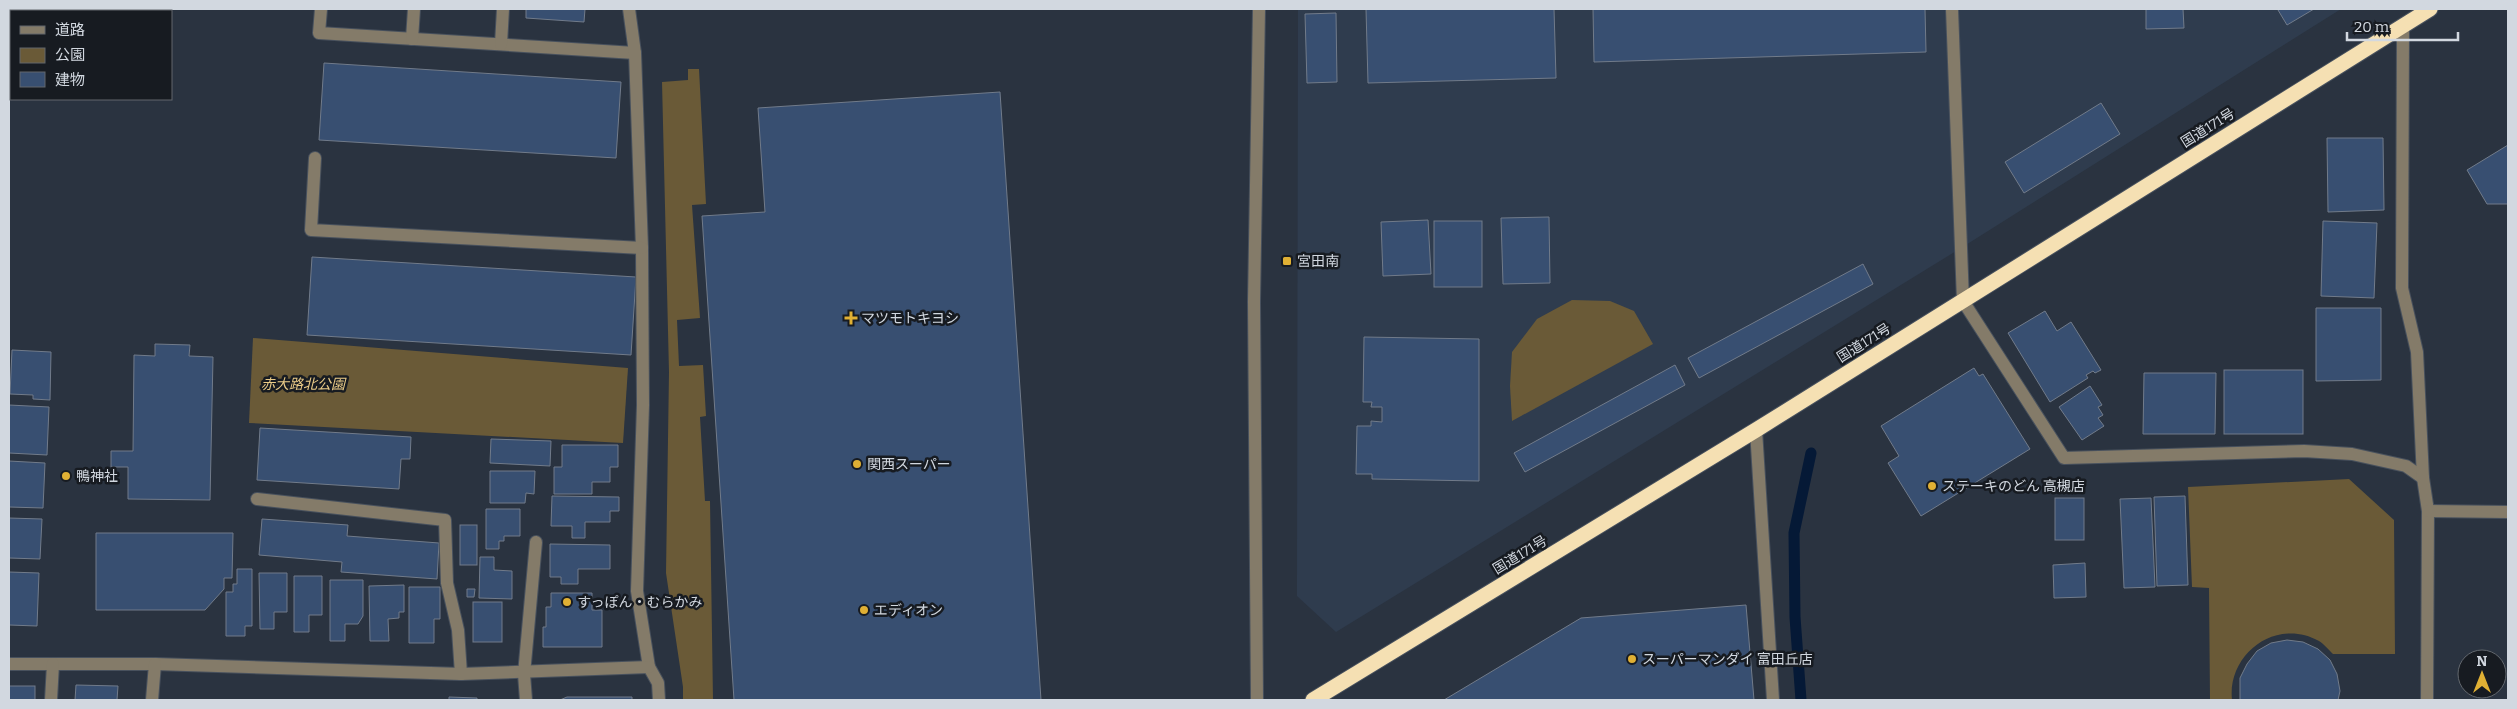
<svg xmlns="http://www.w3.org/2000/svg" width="2517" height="709" viewBox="0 0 2517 709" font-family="Bitter,'Noto Sans JP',serif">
<rect width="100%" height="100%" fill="#2a3340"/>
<polygon fill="#2f3c4e" points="1298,9 2341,9 1961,248 1336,632 1297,596"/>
<g fill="#6a5a37">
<polygon points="688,69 699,69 706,204 692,205 700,318 677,320 679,366 703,365 706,416 700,417 705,501 710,501 713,700 683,700 683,687 666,573 669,372 662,82 688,80"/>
<polygon points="1572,300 1610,301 1634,311 1653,344 1512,421 1510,386 1512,352 1537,319"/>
<polygon points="253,338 628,368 623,443 249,423"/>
<path d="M2349 479 2394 520 2395 654H2333C2329 650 2324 644 2319 641 2276 617 2227 654 2232 700H2210L2209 588 2192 587 2188 487Z"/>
</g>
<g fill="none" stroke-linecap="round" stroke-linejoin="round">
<polyline stroke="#051936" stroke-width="11" points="1801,700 1795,617 1794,533 1811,453"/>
</g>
<g fill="#384f71" stroke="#717b8a">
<polygon points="9,9 55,9 55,11 11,11 11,45 9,45"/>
<rect x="62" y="9" width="50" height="2"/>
<polygon points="526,9 600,9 585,9 584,22 526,18"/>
<polygon points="1366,9 1554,9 1556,78 1368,83"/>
<polygon points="1593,9 1925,9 1926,52 1594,62"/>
<polygon points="2146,9 2183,9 2184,28 2146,29"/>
<polygon points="2281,9 2314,9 2287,25 2278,10"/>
<polygon points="1336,13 1337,82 1307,83 1305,14"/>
<polygon points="324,63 621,82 616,158 319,140"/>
<polygon points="1000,92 1041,700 734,700 702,216 765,212 758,108"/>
<polygon points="2101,103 2120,134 2024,193 2005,162"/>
<polygon points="2327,138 2383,138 2384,210 2328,212"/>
<polygon points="2508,145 2508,204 2487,204 2467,170"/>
<polygon points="1549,217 1550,283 1503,284 1501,218"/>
<polygon points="1428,220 1431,274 1383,276 1381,222"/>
<rect x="1434" y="221" width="48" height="66"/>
<polygon points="2323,221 2377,223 2374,298 2321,296"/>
<polygon points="312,257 636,277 631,355 307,335"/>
<polygon points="1863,264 1873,284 1699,378 1688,358"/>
<polygon points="2316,308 2381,308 2381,380 2316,381"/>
<polygon points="2045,311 2057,331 2071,322 2101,370 2095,373 2093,371 2086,375 2088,378 2050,402 2008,333"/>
<polygon points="1364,337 1479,339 1479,481 1372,479 1372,474 1356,474 1357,426 1371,426 1371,421 1382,422 1382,407 1371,407 1372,402 1363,402"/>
<polygon points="155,344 190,345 189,356 213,357 210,500 128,499 128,467 111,467 111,451 133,451 134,355 155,356"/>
<polygon points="12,350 51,352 50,400 33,399 33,395 10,394"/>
<polygon points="1675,365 1685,385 1525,472 1514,453"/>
<polygon points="1974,368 1979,376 1983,374 2030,449 1921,516 1888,463 1899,456 1881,426"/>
<rect x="2224" y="370" width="79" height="64"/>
<polygon points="2144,373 2216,373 2215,434 2143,434"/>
<polygon points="2090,386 2102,405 2098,407 2103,415 2098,418 2104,426 2082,440 2059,407"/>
<polygon points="9,405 49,407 47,455 9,453"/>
<polygon points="260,428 411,437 410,459 401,459 399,489 257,480"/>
<polygon points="491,439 551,441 550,466 490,463"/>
<polygon points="562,445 618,445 618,467 610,467 610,482 592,482 592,494 554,494 554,467 562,467"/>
<polygon points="9,461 45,463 43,508 9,507"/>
<polygon points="490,471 535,471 534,494 526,493 525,503 490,503"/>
<polygon points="552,496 619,497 619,511 610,511 610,522 585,522 585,538 572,538 572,526 551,526"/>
<polygon points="2185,496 2188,585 2157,586 2154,497"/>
<rect x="2055" y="498" width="29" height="42"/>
<polygon points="2151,498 2155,587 2124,588 2120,499"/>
<polygon points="486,509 520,509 520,536 504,536 504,541 499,541 499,549 486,549"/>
<polygon points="9,518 42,519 40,559 9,558"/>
<polygon points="262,519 348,525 347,536 439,543 437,579 341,572 342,562 259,555"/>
<rect x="460" y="525" width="17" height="40"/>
<polygon points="96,533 233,533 232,578 224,578 224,589 205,610 96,610"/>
<polygon points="550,544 610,545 610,569 578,569 578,584 561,584 561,577 550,577"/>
<polygon points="480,557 494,557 494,570 512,571 512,599 479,598"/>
<polygon points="2085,563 2086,597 2054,598 2053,565"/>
<polygon points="237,569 252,569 252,626 245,626 245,636 226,636 226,592 233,592 233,584 237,584"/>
<polygon points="9,572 39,573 37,626 9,625"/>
<polygon points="259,573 287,573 287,612 274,612 274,629 260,629"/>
<polygon points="294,576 322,576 322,615 309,615 309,632 294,632"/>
<polygon points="330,580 363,580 363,616 358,624 345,624 345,641 330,641"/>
<polygon points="404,585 404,612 399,612 399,618 388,619 389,641 370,641 369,586"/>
<polygon points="409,587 440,587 440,619 434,619 434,643 409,643"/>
<polygon points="467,589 475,589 474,597 467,597"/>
<polygon points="551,593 592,593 592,610 602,610 602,647 543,647 543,627 546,627 546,607 551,607"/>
<rect x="473" y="602" width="29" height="40"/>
<polygon points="1746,605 1754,700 1444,700 1581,618"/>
<polygon points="2287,640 2303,642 2318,649 2330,660 2337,674 2340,691 2338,700 2240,700 2240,678 2247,664 2257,651 2271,643"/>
<polygon points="76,685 118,686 117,700 75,700"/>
<rect x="9" y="686" width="26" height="14"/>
<polygon points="449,697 477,698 477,700 449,700"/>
<polygon points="567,697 632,697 632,700 560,700"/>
</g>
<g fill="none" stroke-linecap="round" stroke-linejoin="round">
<g stroke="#48515d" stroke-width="14">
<g id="minor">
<polyline points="321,9 319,33 635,53"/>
<polyline points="629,9 635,53 642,248 643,405 637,591 649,667 658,683 659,700"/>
<polyline points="1952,9 1963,301 2064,458 2304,451 2352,454 2406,466 2423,478"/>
<polyline points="2403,25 2402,288 2417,352 2423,478 2428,511 2427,700"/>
<polyline points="412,39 414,9"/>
<polyline points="501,44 503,9"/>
<polyline points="315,158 311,230 642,248"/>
<polyline points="1756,430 1773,700"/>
<polyline points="257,499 445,520 447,583 458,630 461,674"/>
<polyline points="2428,511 2508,512"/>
<polyline points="9,664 155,664 461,674 649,667"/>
<polyline points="51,700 53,664"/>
<polyline points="152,700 155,664"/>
<polyline points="526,700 524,674 536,542"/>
<polyline points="1257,700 1254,302 1259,9"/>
</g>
</g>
<g stroke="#48515d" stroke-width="17">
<polyline id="highway" points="1313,700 1756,430 2430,9"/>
</g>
<use href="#minor" stroke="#847b69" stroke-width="12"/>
<use href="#highway" stroke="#f5e0b3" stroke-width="15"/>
</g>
<g fill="#e0b034" stroke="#171b21" stroke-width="2">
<rect x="1282" y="256" width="10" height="10" rx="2.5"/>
<path d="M848.5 310.5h5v5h5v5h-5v5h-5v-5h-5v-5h5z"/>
<circle cx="857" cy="464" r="5"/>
<circle cx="66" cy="476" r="5"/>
<circle cx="1932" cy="486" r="5"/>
<circle cx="567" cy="602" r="5"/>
<circle cx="864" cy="610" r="5"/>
<circle cx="1632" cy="659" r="5"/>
</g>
<g text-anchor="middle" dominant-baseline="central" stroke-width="5" stroke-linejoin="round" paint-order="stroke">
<g font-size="14" fill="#d2d8e0" stroke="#171b21">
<text transform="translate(2208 128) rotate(-32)">国道171号</text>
<text transform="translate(1864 343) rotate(-32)">国道171号</text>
<text transform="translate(1520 555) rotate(-31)">国道171号</text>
</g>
<g font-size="14" fill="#d2d8e0" stroke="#171b21" text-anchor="start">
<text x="1297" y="261">宮田南</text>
<text x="861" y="318">マツモトキヨシ</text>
<text x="867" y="464">関西スーパー</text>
<text x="76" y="476">鴨神社</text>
<text x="1942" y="486">ステーキのどん 高槻店</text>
<text x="577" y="602">すっぽん・むらかみ</text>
<text x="874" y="610">エディオン</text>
<text x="1642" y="659">スーパーマンダイ 富田丘店</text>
</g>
<g font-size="14" font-style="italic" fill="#ebcc88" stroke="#171b21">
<text x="303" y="384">赤大路北公園</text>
</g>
</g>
<rect width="2517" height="709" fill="none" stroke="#d2d8e0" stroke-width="20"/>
<rect x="10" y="10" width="162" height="90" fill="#171b21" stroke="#62676d"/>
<rect x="20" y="26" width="25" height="8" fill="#847b69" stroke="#62676d"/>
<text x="55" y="35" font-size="15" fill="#d2d8e0">道路</text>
<rect x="20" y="48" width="25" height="15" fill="#6a5a37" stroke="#62676d"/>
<text x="55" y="60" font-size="15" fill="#d2d8e0">公園</text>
<rect x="20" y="72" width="25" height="15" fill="#384f71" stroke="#62676d"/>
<text x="55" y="85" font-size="15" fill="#d2d8e0">建物</text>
<g transform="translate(2482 674)"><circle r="24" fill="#171b21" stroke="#62676d"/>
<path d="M0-4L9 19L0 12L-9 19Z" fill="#e0b034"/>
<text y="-8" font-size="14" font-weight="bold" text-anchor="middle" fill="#d2d8e0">N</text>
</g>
<path d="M2347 32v8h111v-8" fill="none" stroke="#d2d8e0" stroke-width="2.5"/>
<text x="2354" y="32" font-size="15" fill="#d2d8e0" stroke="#171b21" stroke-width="4" paint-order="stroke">20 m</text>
</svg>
